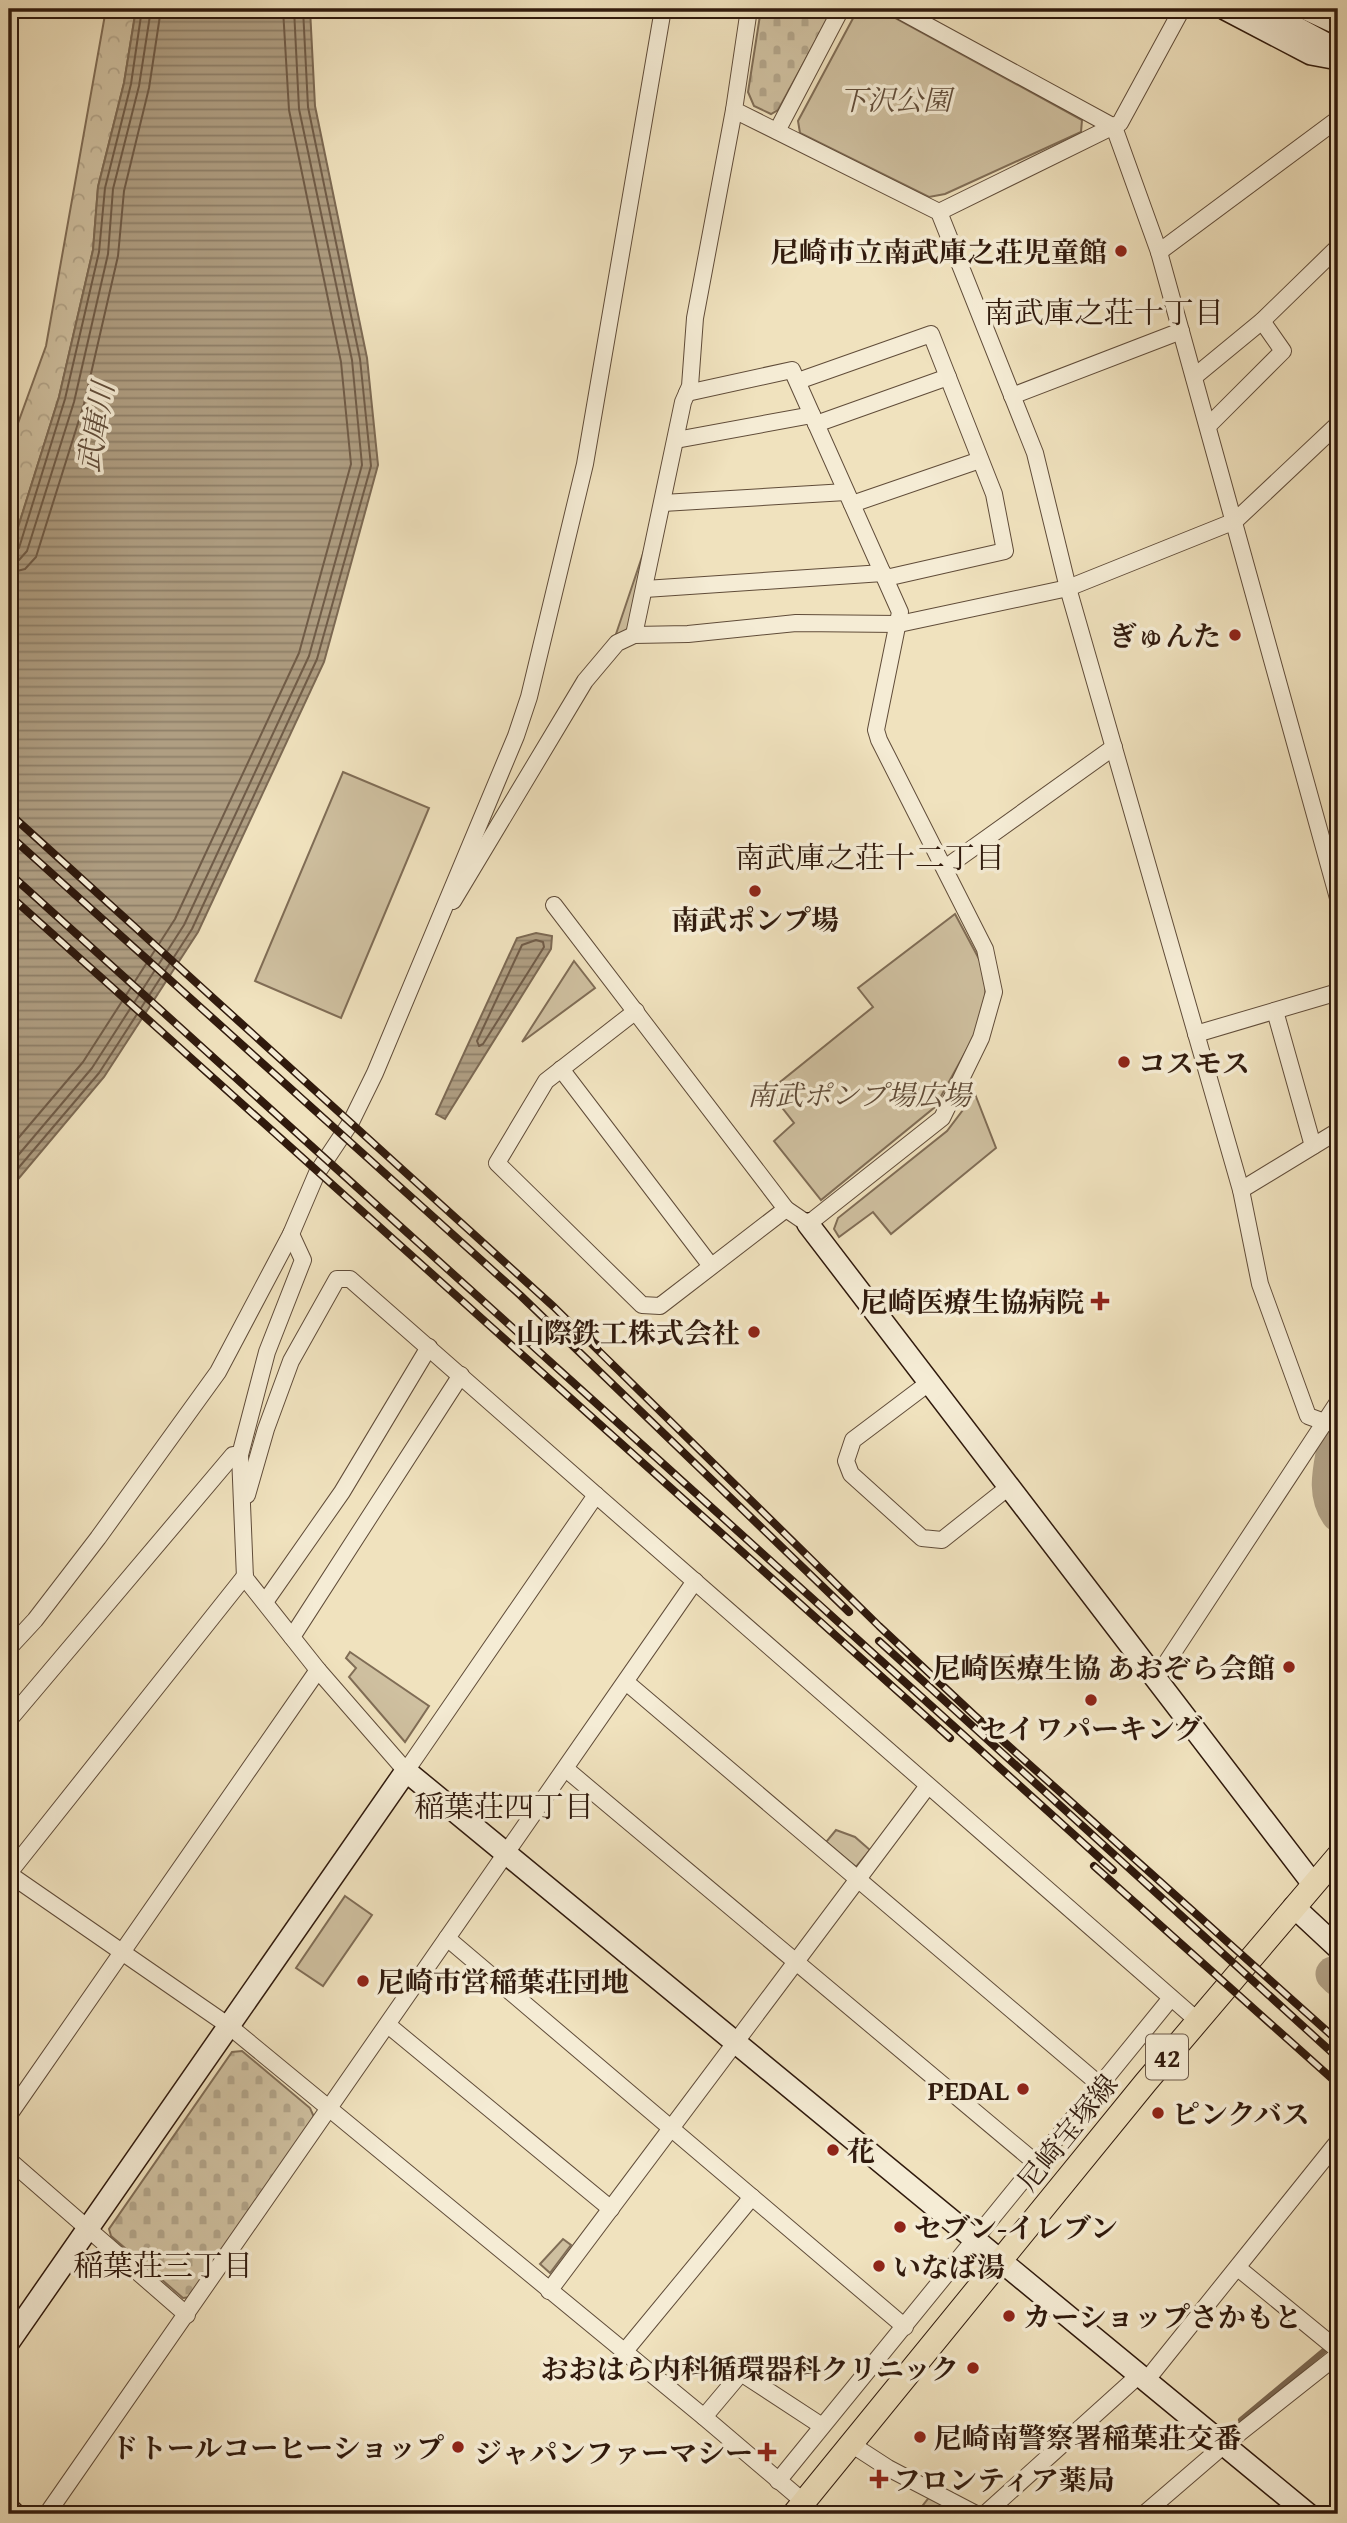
<svg xmlns="http://www.w3.org/2000/svg" width="1347" height="2523" font-family="'Gentium Book Plus','Noto Serif JP',serif">
	<style>
		.forest { fill: url(#forest-crowns); stroke: #806d56; stroke-width: 2 }
		.cemetery { fill: url(#cemetery-stones); stroke: #806d56; stroke-width: 2 }
		.green { fill: #cfc0a0; stroke: #806d56; stroke-width: 2 }
		.water { fill: url(#water-rules); stroke: #7c6953; stroke-width: 2 }
		.lines { fill: none; stroke-linecap: round; stroke-linejoin: round }
		.shore { stroke: #705c48; stroke-width: 2 }
		.stream { stroke: #7c6953; stroke-width: 6 }
		.river { stroke: #af9e82; stroke-width: 35 }
		.street-casing { stroke: #604c39; stroke-width: 18 }
		.secondary-casing { stroke: #301a0d; stroke-width: 24 }
		.primary-casing { stroke: #301a0d; stroke-width: 25 }
		.street { stroke: #f5ecd5; stroke-width: 16 }
		.secondary { stroke: #f5ecd5; stroke-width: 21 }
		.primary { stroke: #f0e2be; stroke-width: 23 }
		.rail-casing { stroke: #301a0d; stroke-width: 8 }
		.rail { stroke: #f5ecd5; stroke-width: 5; stroke-dasharray: 16; stroke-linecap: butt }
		.poi-dot { fill: #8f2418; stroke: #f5ecd5; stroke-width: 2.5 }
		.labels { text-anchor: middle; dominant-baseline: central; stroke-width: 7; stroke-linejoin: round; paint-order: stroke }
		.shield { fill: #f5ecd5; stroke: #6b5949; stroke-width: 2 }
		.shield-label { font-size: 26px; font-weight: bold; fill: #301a0d }
		.park-label { font-size: 28px; font-style: italic; fill: #604c39; stroke: #f5ecd5 }
		.poi-label { font-size: 28px; font-weight: bold; fill: #301a0d; stroke: #f5ecd5; text-anchor: end }
		.street-label { font-size: 28px; fill: #301a0d; stroke: #f5ecd5 }
		.neighbourhood-label { font-size: 30px; fill: #301a0d; stroke: #f5ecd5 }
		.water-label { font-size: 30px; font-style: italic; fill: #634f3c; stroke: #f5ecd5 }
	</style>
	<defs>
		<pattern id="forest-crowns" width="20" height="18" patternUnits="userSpaceOnUse" patternTransform="scale(1.75)"><rect width="20" height="18" fill="#cfc0a0"/><path d="M2 6a3 3 0 1 1 6 0M12 15a3 3 0 1 1 6 0" fill="none" stroke="#b2a489"/></pattern>
		<pattern id="cemetery-stones" width="16" height="16" patternUnits="userSpaceOnUse" patternTransform="scale(1.75)"><rect width="16" height="16" fill="#cfc0a0"/><path d="M2 7V4a2 2 0 0 1 4 0v3zM10 15v-3a2 2 0 0 1 4 0v3z" fill="#b2a489"/></pattern>
		<pattern id="water-rules" width="6" height="5" patternUnits="userSpaceOnUse" patternTransform="scale(1.75)"><rect width="6" height="5" fill="#af9e82"/><path d="M0 2.5h6" fill="none" stroke="#8f8069"/></pattern>
	</defs>
	<rect width="100%" height="100%" fill="#f0e2be"/>
	<filter id="stains"><feTurbulence type="fractalNoise" baseFrequency=".00286" numOctaves="4"/><feColorMatrix values="0 0 0 0 .2 0 0 0 0 .09 0 0 0 0 .02 0 0 0 .5 -.17"/></filter>
	<radialGradient id="worn" r=".72"><stop offset=".6" stop-color="#630" stop-opacity="0"/><stop offset="1" stop-color="#630" stop-opacity=".3"/></radialGradient>
	<polygon class="forest" points="106,9 136,9 124,83 98,187 93,250 59,397 9,556 9,448 46,346"/>
	<g class="cemetery">
		<polygon points="761,9 833,9 778,110 771,114 754,106 748,92"/>
		<polygon points="242,2051 310,2108 314,2117 191,2297 183,2298 111,2236 109,2229 232,2052"/>
	</g>
	<g class="green">
		<polygon points="858,9 879,9 1082,120 1081,132 945,194 929,197 800,133 798,121"/>
		<polygon points="653,524 629,632 615,637"/>
		<polygon points="343,772 429,808 341,1018 255,981"/>
		<polygon points="955,914 986,972 985,1002 976,1033 935,1107 821,1200 774,1141 794,1123 769,1091 873,1007 858,988"/>
		<polygon points="574,961 595,988 522,1042"/>
		<polygon points="975,1094 996,1148 891,1234 873,1212 839,1237 834,1229 838,1218 947,1131"/>
		<polygon points="350,1652 429,1706 405,1742 349,1677 356,1668 346,1658"/>
		<polygon points="836,1830 855,1837 870,1850 856,1867 826,1842"/>
		<polygon points="345,1896 372,1915 323,1986 296,1968"/>
		<polygon points="563,2239 571,2245 550,2273 540,2264"/>
		<polygon points="931,2495 971,2514 916,2514"/>
	</g>
	<g class="water">
		<polygon points="136,9 310,9 315,106 367,358 378,465 324,662 198,932 104,1077 9,1190 9,556 59,397 93,250 98,187 124,83"/>
		<polygon points="536,933 552,936 551,949 445,1119 436,1114 517,938"/>
	</g>
	<g class="lines">
		<g class="shore">
			<polyline points="9,553 19,548 65,399 99,252 105,188 131,84 142,9"/>
			<polyline points="9,562 19,560 27,551 74,402 108,254 113,189 139,86 151,9"/>
			<polyline points="9,573 25,569 36,557 84,404 118,256 124,191 149,88 161,9"/>
			<polygon points="536,940 543,942 544,947 483,1044 479,1046 477,1041 522,945"/>
			<polyline points="9,1149 83,1062 175,919 299,653 351,464 341,362 289,110 283,9"/>
			<polyline points="9,1166 92,1068 184,925 309,656 362,465 352,360 299,109 294,9"/>
			<polyline points="9,1179 99,1073 192,929 317,659 371,466 360,359 308,107 303,9"/>
		</g>
		<polyline class="stream" points="1241,2420 1338,2339"/>
		<g class="river">
			<path d="M 1335,1443 C 1331,1468 1323,1492 1338,1514"/>
			<polyline points="1333,1974 1338,1979"/>
		</g>
		<g class="street-casing">
			<g id="street">
				<polyline points="749,9 734,110 939,212 1035,453 1068,588 1241,1190 1260,1284 1308,1416 1327,1423"/>
				<polyline points="897,9 1114,127 1159,252 1338,898"/>
				<polyline points="777,131 841,9"/>
				<polyline points="939,212 1120,123 1182,9"/>
				<polyline points="1159,252 1338,119"/>
				<polyline points="1194,377 1262,321 1338,247"/>
				<polyline points="798,381 931,334 994,494 1005,551 886,578"/>
				<polyline points="1012,396 1181,331"/>
				<polyline points="816,424 948,377"/>
				<polyline points="1208,426 1283,351 1262,321"/>
				<polyline points="676,440 812,415"/>
				<polyline points="663,503 846,492"/>
				<polyline points="852,504 980,460"/>
				<polyline points="645,589 883,573"/>
				<polyline points="634,635 683,402 690,386 695,318 734,110"/>
				<polyline points="945,868 1114,747"/>
				<polyline points="453,901 585,681 617,643 634,635 688,634 796,623 899,624 1068,588 1235,521 1338,424"/>
				<polyline points="554,905 786,1209 808,1224 942,1118 981,1038 994,992 985,949 879,740 876,730 900,612 792,370 687,393"/>
				<polyline points="636,1011 546,1081 497,1163 642,1305 660,1306 786,1209"/>
				<polyline points="1275,1011 1313,1146"/>
				<polyline points="1196,1034 1338,992"/>
				<polyline points="561,1069 711,1266"/>
				<polyline points="1241,1190 1338,1131"/>
				<polyline points="291,1234 303,1260 267,1352 240,1455 245,1578 318,1670 406,1771 596,1495 1198,2021"/>
				<polyline points="930,1382 853,1440 846,1461 851,1474 922,1538 942,1540 1010,1486"/>
				<polyline points="247,1495 266,1429 291,1361 337,1279 350,1279 596,1495"/>
				<polyline points="265,1602 342,1492 429,1347"/>
				<polyline points="292,1637 461,1375"/>
				<polyline points="9,1648 35,1620 98,1538 218,1372 291,1234 317,1173 351,1122 375,1073 516,736 529,697 585,464 663,9"/>
				<polyline points="1157,1677 1338,1402"/>
				<polyline points="626,1682 1100,2085"/>
				<polyline points="9,1720 233,1455 240,1455"/>
				<polyline points="567,1770 1036,2163"/>
				<polyline points="9,1873 245,1576"/>
				<polyline points="9,1874 229,2026 704,2417 804,2502"/>
				<polyline points="447,1938 905,2327"/>
				<polyline points="388,2025 611,2209"/>
				<polyline points="9,2115 318,1670"/>
				<polyline points="9,2160 187,2315"/>
				<polyline points="1238,2268 1338,2350"/>
				<polyline points="549,2291 927,1787"/>
				<polyline points="625,2351 752,2197"/>
				<polyline points="1145,2382 1336,2144 1338,2146"/>
				<polyline points="704,2417 741,2373 822,2426"/>
				<polyline points="851,2444 888,2468 976,2514"/>
				<polyline points="778,2481 1171,1998"/>
				<polyline points="47,2514 695,1581"/>
				<polyline points="985,2514 1138,2376"/>
				<polyline points="1144,2514 1223,2446 1338,2355"/>
			</g>
		</g>
		<g class="secondary-casing">
			<g id="secondary">
				<polyline points="1225,9 1311,54 1338,59"/>
				<polyline points="1262,9 1338,50"/>
				<polyline points="1306,9 1338,24"/>
				<polyline points="808,1224 1313,1884"/>
				<polyline points="1294,1907 1338,1948"/>
				<polyline points="9,2342 406,1771 1308,2514"/>
				<polyline points="9,2509 14,2514"/>
			</g>
		</g>
		<g class="primary-casing">
			<polyline id="primary" points="794,2514 1146,2082 1338,1856"/>
		</g>
		<use href="#street" class="street"/>
		<use href="#secondary" class="secondary"/>
		<use href="#primary" class="primary"/>
		<g class="rail-casing">
			<g id="rail">
				<polyline points="9,813 554,1307 879,1626 973,1714 1338,2041"/>
				<polyline points="9,835 520,1295 849,1612"/>
				<polyline points="9,873 1113,1870"/>
				<polyline points="9,895 950,1738"/>
				<polyline points="879,1641 1338,2058"/>
				<polyline points="1094,1866 1338,2084"/>
			</g>
		</g>
		<use href="#rail" class="rail"/>
	</g>
	<g class="poi-dot">
		<circle cx="1121" cy="251" r="7"/>
		<circle cx="1235" cy="635" r="7"/>
		<circle cx="755" cy="891" r="7"/>
		<circle cx="1124" cy="1062" r="7"/>
		<path d="M1096.5 1290.5h7v7h7v7h-7v7h-7v-7h-7v-7h7z"/>
		<circle cx="754" cy="1332" r="7"/>
		<circle cx="1289" cy="1667" r="7"/>
		<circle cx="1091" cy="1700" r="7"/>
		<circle cx="363" cy="1981" r="7"/>
		<circle cx="1023" cy="2089" r="7"/>
		<circle cx="1158" cy="2113" r="7"/>
		<circle cx="833" cy="2150" r="7"/>
		<circle cx="900" cy="2227" r="7"/>
		<circle cx="879" cy="2266" r="7"/>
		<circle cx="1009" cy="2316" r="7"/>
		<circle cx="973" cy="2368" r="7"/>
		<circle cx="920" cy="2437" r="7"/>
		<circle cx="458" cy="2447" r="7"/>
		<path d="M763.5 2441.5h7v7h7v7h-7v7h-7v-7h-7v-7h7z"/>
		<path d="M875.5 2468.5h7v7h7v7h-7v7h-7v-7h-7v-7h7z"/>
	</g>
	<g class="labels">
		<rect class="shield" x="1146" y="2034.5" width="42" height="45" rx="5"/>
		<g class="shield-label">
			<text x="1167" y="2057">42</text>
		</g>
		<g class="park-label">
			<text x="895" y="99">下沢公園</text>
			<text x="859" y="1094">南武ポンプ場広場</text>
		</g>
		<g class="poi-label">
			<text x="1107" y="251">尼崎市立南武庫之荘児童館</text>
			<text x="1221" y="635">ぎゅんた</text>
			<text x="755" y="919" text-anchor="middle">南武ポンプ場</text>
			<text x="1138" y="1062" text-anchor="start">コスモス</text>
			<text x="1084" y="1301">尼崎医療生協病院</text>
			<text x="740" y="1332">山際鉄工株式会社</text>
			<text x="1275" y="1667">尼崎医療生協 あおぞら会館</text>
			<text x="1091" y="1728" text-anchor="middle">セイワパーキング</text>
			<text x="377" y="1981" text-anchor="start">尼崎市営稲葉荘団地</text>
			<text x="1009" y="2089">PEDAL</text>
			<text x="1172" y="2113" text-anchor="start">ピンクバス</text>
			<text x="847" y="2150" text-anchor="start">花</text>
			<text x="914" y="2227" text-anchor="start">セブン-イレブン</text>
			<text x="893" y="2266" text-anchor="start">いなば湯</text>
			<text x="1023" y="2316" text-anchor="start">カーショップさかもと</text>
			<text x="959" y="2368">おおはら内科循環器科クリニック</text>
			<text x="934" y="2437" text-anchor="start">尼崎南警察署稲葉荘交番</text>
			<text x="444" y="2447">ドトールコーヒーショップ</text>
			<text x="753" y="2452">ジャパンファーマシー</text>
			<text x="893" y="2479" text-anchor="start">フロンティア薬局</text>
		</g>
		<g class="street-label">
			<text transform="translate(1067 2132) rotate(-51)">尼崎宝塚線</text>
		</g>
		<g class="neighbourhood-label">
			<text x="1104" y="312">南武庫之荘十丁目</text>
			<text x="870" y="857">南武庫之荘十二丁目</text>
			<text x="504" y="1806">稲葉荘四丁目</text>
			<text x="163" y="2265">稲葉荘三丁目</text>
		</g>
		<g class="water-label">
			<text transform="translate(95 427) rotate(-80)">武庫川</text>
		</g>
	</g>
	<rect width="1347" height="2523" fill="none" stroke="#f0e2be" stroke-width="35"/>
	<rect x="10" y="10" width="1326" height="2502" fill="none" stroke="#301a0d" stroke-width="3.5"/>
	<rect x="18" y="18" width="1312" height="2488" fill="none" stroke="#301a0d" stroke-width="2"/>
	<rect width="100%" height="100%" filter="url(#stains)"/>
	<rect width="100%" height="100%" fill="url(#worn)"/>
</svg>
